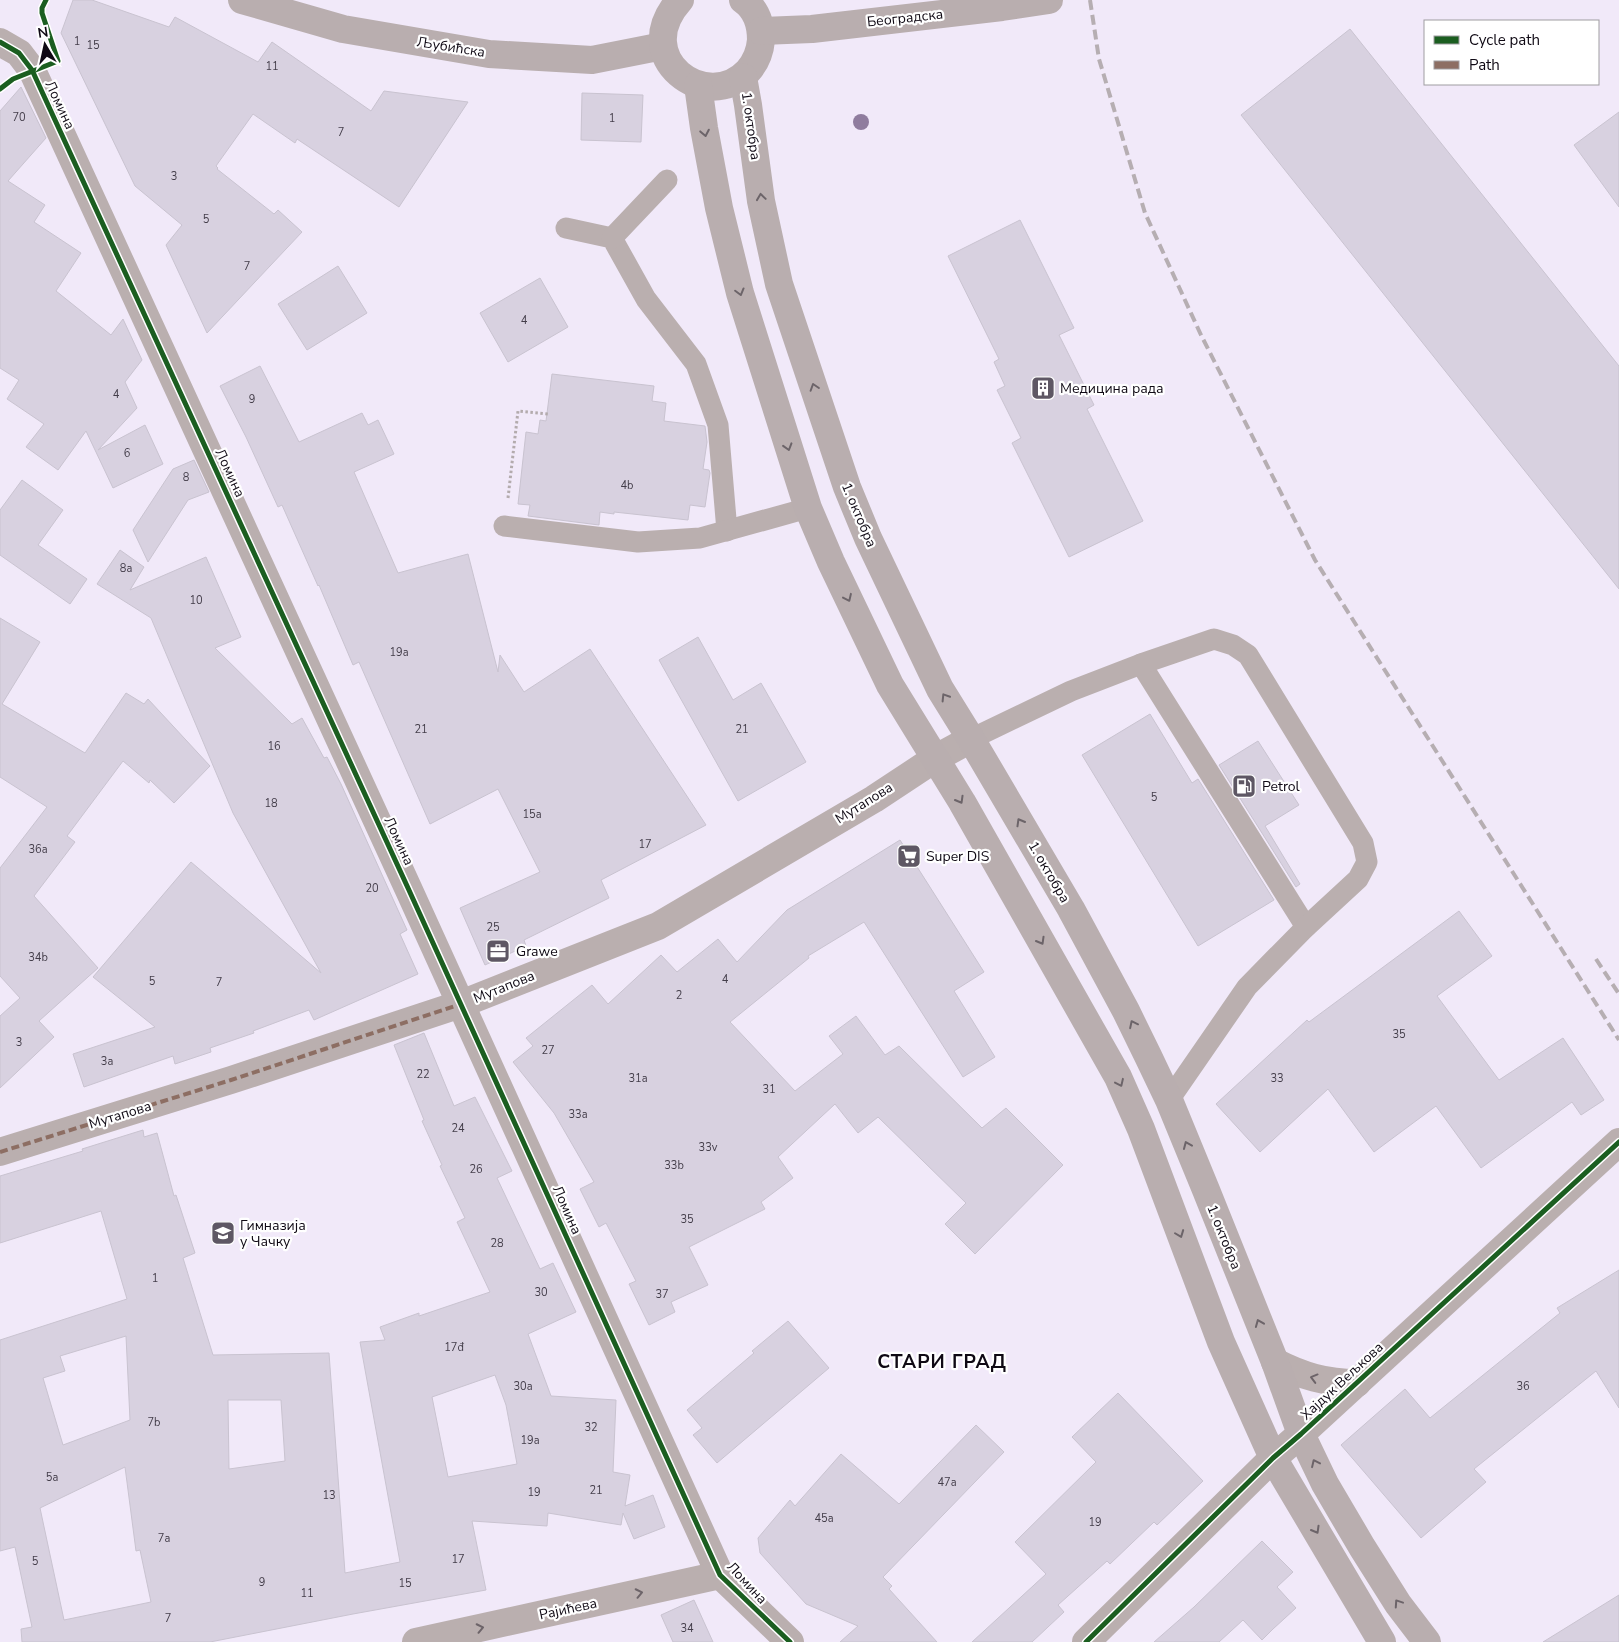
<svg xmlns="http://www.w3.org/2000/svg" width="1619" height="1642" font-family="'Nunito Sans',sans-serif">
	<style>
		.building { fill: #d8d1e0; stroke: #c9c3d0; fill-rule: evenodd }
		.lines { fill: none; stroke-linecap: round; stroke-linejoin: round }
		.path { stroke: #b3abad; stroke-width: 3; stroke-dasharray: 2.5 2.5; stroke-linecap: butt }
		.lane { stroke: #baafaf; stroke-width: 21 }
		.street { stroke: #baafaf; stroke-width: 28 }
		.secondary { stroke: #b9aeaf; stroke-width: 28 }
		.rail { stroke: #b6aeb2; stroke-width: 4; stroke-dasharray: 10 5; stroke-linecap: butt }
		.quiet { stroke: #8d6e63; stroke-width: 4; stroke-dasharray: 8 4; stroke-linecap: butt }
		.cycleway-casing { stroke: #fff; stroke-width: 8 }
		.cycleway { stroke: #1b5e20; stroke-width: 5 }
		.tree { fill: #8f7c9e }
		.oneway { stroke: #6c6469 }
		.oneway2 { stroke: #6d6469 }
		.labels { text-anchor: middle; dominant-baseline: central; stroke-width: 4.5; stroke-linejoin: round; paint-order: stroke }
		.number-label { font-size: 11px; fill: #433d49 }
		.street-label { font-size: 14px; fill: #0f0914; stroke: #fff }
		.poi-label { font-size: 14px; fill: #0f0914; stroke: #fff; text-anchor: start }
		.district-label { font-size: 19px; font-weight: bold; letter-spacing: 1px; fill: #0f0914; stroke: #fff }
	</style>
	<rect width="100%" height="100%" fill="#f1e9f9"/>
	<g class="building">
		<polygon points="73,0 92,0 169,27 175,17 258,62 272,42 371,111 384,91 468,102 399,207 297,139 295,143 253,114 216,166 218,168 217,169 274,214 278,210 302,232 207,333 166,245 182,225 135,186 61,33"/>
		<polygon points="1350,29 1619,366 1619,589 1241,115"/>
		<polygon points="21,87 46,138 8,181 45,205 34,222 81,253 56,291 111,335 123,319 142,360 125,382 137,408 98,450 145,425 163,464 113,488 86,431 58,470 26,447 44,424 7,399 19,380 0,368 0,111"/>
		<polygon points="582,93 643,95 641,142 581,140"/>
		<polygon points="1619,112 1619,207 1574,145"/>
		<polygon points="1020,220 1074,328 1059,335 1094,405 1087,409 1143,521 1069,557 1012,443 1021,438 997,390 1005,386 994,362 999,359 948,256"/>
		<polygon points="338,266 367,313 307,350 278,304"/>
		<polygon points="540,278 568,327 508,362 480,313"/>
		<polygon points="260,366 299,442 362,413 368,425 378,420 394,454 354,472 398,573 468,554 498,672 500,655 524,692 590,649 706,825 601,880 609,898 524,940 526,946 485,965 460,908 540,872 498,789 430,824 359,662 353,665 319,585 318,586 282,505 278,507 246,437 220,386"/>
		<polygon points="552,374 654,386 652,401 666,403 664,421 705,426 707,442 703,469 709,470 710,473 705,507 690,505 688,520 614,512 614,514 600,512 599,525 528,516 530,505 518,504 526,432 538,434 540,420 546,421"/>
		<polygon points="194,460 209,492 188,500 148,562 133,530 173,469"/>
		<polygon points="22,480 63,510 38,545 87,579 70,604 0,555 0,510"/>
		<polygon points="120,550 144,567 130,590 206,557 241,637 215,648 292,724 302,718 324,758 327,757 341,784 407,930 400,934 418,974 314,1020 309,1010 253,1031 254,1033 210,1048 211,1052 175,1064 173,1056 84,1087 73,1054 155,1027 93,977 191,862 321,973 233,813 151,618 97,584"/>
		<polygon points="0,618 40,642 2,704 85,753 126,693 144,704 148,699 210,766 174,803 150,780 149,783 123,761 67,836 75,842 34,896 98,968 39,1021 54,1037 0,1088 0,1016 20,998 0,976 0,868 47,807 0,777"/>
		<polygon points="698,637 733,700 761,683 806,762 738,801 659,660"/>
		<polygon points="1150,714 1192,783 1198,779 1274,900 1198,946 1082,755"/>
		<polygon points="1258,741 1299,805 1265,826 1300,884 1296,887 1219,765"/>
		<polygon points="900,840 984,972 954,991 995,1057 963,1077 864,922 808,956 809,958 730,1022 795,1091 843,1054 829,1036 856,1016 885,1055 899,1046 982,1128 1006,1108 1063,1165 975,1254 945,1224 966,1203 878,1117 858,1133 835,1104 778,1157 793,1178 761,1202 765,1209 689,1247 708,1285 671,1302 675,1312 649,1325 629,1284 636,1281 606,1223 599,1227 580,1189 594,1182 554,1113 513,1062 533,1046 526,1038 592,985 608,1004 661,955 677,972 718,939 737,962 787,910"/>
		<polygon points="1459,911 1492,956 1437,996 1499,1080 1563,1038 1604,1100 1581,1115 1572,1102 1481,1168 1436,1106 1374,1152 1328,1089 1260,1152 1216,1104 1307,1020 1309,1022"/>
		<path d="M 424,1033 L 454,1106 L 475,1097 L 512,1171 L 497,1178 L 540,1269 L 553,1263 L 576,1312 L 528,1334 L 551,1396 L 616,1400 L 613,1472 L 630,1475 L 625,1506 L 653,1495 L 665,1527 L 634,1539 L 623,1513 L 621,1525 L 548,1513 L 547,1526 L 472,1521 L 486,1590 L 353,1614 L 210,1642 L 22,1642 L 21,1629 L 32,1627 L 15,1547 L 0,1551 L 0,1340 L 127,1299 L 101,1211 L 0,1243 L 0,1176 L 83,1151 L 82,1149 L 143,1130 L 144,1137 L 157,1133 L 174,1196 L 176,1195 L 195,1253 L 183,1258 L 213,1355 L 329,1353 L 345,1573 L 400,1562 L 360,1342 L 385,1340 L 380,1327 L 419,1313 L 419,1316 L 490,1292 L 457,1222 L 465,1218 L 440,1166 L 442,1165 L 422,1121 L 424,1120 L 394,1045 ZM 126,1336 L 130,1420 L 63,1445 L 43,1378 L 65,1371 L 60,1356 ZM 495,1375 L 506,1405 L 517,1464 L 448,1477 L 432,1397 ZM 228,1400 L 281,1400 L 285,1461 L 229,1469 ZM 125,1467 L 136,1551 L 140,1550 L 151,1602 L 64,1620 L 40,1508 Z"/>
		<polygon points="1619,1270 1619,1408 1596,1371 1474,1469 1486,1482 1421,1538 1341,1445 1405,1389 1430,1418 1560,1313 1557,1308"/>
		<polygon points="788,1321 829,1368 717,1463 693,1435 702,1428 687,1410 754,1353 752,1351"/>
		<polygon points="1118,1393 1203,1481 1157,1525 1154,1522 1110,1564 1107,1561 1058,1605 1064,1612 1032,1642 972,1642 1046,1574 1015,1542 1096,1462 1072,1437"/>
		<polygon points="976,1425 1004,1452 883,1577 892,1586 889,1589 937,1642 840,1642 858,1626 806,1604 760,1553 758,1538 790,1500 795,1506 841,1454 899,1504"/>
		<polygon points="1262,1541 1293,1572 1277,1587 1296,1608 1273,1629 1262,1640 1243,1620 1219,1642 1154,1642 1194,1607"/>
		<polygon points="1619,1595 1619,1642 1543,1642"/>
		<polygon points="694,1600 713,1642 673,1642 661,1615"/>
	</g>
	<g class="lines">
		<polyline class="path" points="508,498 518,411 549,414"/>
		<g class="lane">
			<polyline points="566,228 612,238 646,299 696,364 718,425 727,531"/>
			<polyline points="612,238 667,180"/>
			<polyline points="504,526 638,542 700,538 808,508"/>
			<polyline points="1141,664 1306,927"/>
			<polyline points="971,739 1071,691 1141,664 1214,639 1233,645 1248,655 1363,843 1367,862 1358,879 1306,927 1247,987 1169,1100"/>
		</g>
		<g class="street">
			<polyline points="0,42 19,53 32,70 408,888 720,1575 790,1642"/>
			<polyline points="0,1152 231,1080 461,1004 658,926 874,799 936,758 971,739"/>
			<path d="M 1275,1362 C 1302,1376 1326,1383 1357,1383"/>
			<polyline points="416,1642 720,1575"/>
			<polyline points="1086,1642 1273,1458 1301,1434 1619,1142"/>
		</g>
		<g class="secondary">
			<polyline points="242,0 343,29 489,54 592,60 663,46"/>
			<path d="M 680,0 C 628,58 707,115 748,71 C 756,62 760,52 761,40 C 761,24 756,9 743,0"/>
			<polyline points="761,31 812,29 1002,7 1049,0"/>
			<polyline points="743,77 748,105 761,201 779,284 847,487 868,538 940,689 971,739 1071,909 1126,1011 1148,1056 1169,1100 1206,1190 1275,1362 1301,1434 1325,1484 1362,1547 1398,1604 1427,1642"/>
			<polyline points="698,85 704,128 719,208 740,293 808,508 831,562 890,685 962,802 1118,1077 1141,1129 1221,1342 1273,1458 1382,1642"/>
		</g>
		<g class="rail">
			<polyline points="1090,0 1099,59 1145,213 1201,335 1315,560 1619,1040"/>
			<polyline points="1596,959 1619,994"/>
		</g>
		<polyline class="quiet" points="0,1152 231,1080 461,1004"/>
		<g class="cycleway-casing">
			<g id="cycleway">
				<polyline points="0,42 19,53 32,70 408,888 720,1575 790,1642"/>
				<polyline points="0,89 13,79 58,61 42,13 42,8 46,0"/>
				<polyline points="1086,1642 1273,1458 1301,1434 1619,1142"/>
			</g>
		</g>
		<use href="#cycleway" class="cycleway"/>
	</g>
	<circle class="tree" cx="861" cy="122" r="8"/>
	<defs><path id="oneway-chevron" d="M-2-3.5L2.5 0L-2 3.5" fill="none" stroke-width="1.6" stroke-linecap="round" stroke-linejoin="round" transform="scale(1.25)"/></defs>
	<g class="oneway">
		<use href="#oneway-chevron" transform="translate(705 133) rotate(79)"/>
		<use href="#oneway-chevron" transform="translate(761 197) rotate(-98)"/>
		<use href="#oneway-chevron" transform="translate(740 292) rotate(75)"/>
		<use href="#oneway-chevron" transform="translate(814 387) rotate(-108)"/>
		<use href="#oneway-chevron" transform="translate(788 447) rotate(73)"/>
		<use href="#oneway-chevron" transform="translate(848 598) rotate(65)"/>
		<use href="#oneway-chevron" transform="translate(945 697) rotate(-122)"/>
		<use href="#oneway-chevron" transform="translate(960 800) rotate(60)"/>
		<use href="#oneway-chevron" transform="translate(1020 822) rotate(-120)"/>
		<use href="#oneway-chevron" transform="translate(1041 941) rotate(60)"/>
		<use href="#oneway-chevron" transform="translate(1133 1024) rotate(-116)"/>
		<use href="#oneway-chevron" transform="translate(1120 1083) rotate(65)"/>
		<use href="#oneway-chevron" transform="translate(1187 1145) rotate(-113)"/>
		<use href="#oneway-chevron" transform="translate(1180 1234) rotate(69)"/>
		<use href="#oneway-chevron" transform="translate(1259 1323) rotate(-112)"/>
		<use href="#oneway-chevron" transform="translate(1315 1463) rotate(-115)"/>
		<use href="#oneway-chevron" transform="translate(1316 1530) rotate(60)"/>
		<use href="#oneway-chevron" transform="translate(1398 1603) rotate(-124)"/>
	</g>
	<g class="oneway2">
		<use href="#oneway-chevron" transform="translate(1314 1378) rotate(-165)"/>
		<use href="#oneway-chevron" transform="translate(639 1593) rotate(-12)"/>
		<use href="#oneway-chevron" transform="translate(480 1628) rotate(-12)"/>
	</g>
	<defs>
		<g id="building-square" transform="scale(1.25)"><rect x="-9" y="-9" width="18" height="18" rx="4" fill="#5e5764" stroke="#fff"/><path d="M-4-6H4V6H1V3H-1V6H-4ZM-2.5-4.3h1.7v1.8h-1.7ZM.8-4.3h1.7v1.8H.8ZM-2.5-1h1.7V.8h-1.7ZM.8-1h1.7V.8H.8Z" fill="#fff"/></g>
		<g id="fuel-square" transform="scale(1.25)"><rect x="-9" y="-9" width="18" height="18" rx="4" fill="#5e5764" stroke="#fff"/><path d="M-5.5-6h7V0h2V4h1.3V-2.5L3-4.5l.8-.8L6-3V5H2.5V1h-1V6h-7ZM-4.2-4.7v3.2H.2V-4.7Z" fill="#fff"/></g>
		<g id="supermarket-square" transform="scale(1.25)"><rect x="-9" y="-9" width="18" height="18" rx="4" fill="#5e5764" stroke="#fff"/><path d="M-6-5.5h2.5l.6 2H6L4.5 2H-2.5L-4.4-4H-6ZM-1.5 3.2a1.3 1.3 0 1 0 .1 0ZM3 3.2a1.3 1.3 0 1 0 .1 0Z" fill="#fff"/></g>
		<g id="office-square" transform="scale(1.25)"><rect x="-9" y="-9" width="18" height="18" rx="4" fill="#5e5764" stroke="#fff"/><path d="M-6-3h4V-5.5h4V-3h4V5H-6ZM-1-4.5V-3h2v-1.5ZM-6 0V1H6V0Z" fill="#fff"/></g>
		<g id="school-square" transform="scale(1.25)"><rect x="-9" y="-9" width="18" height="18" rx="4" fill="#5e5764" stroke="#fff"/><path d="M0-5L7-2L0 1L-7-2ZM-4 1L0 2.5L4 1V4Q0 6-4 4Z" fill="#fff"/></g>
	</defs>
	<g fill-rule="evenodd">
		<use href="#building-square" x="1043" y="388"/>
		<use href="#fuel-square" x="1244" y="786"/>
		<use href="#supermarket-square" x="909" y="856"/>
		<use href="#office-square" x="498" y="951"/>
		<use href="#school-square" x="223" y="1233"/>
	</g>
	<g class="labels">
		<g class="number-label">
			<text x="77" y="41">1</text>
			<text x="93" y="45">15</text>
			<text x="272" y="66">11</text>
			<text x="19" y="117">70</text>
			<text x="612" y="118">1</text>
			<text x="341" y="132">7</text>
			<text x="174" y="176">3</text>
			<text x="206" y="219">5</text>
			<text x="247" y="266">7</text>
			<text x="524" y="320">4</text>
			<text x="116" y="394">4</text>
			<text x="252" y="399">9</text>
			<text x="127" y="453">6</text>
			<text x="186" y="477">8</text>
			<text x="627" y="485">4b</text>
			<text x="126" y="568">8a</text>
			<text x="196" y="600">10</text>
			<text x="399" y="652">19a</text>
			<text x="421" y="729">21</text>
			<text x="742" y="729">21</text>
			<text x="274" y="746">16</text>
			<text x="1154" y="797">5</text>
			<text x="271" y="803">18</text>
			<text x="532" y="814">15a</text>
			<text x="645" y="844">17</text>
			<text x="38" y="849">36a</text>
			<text x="372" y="888">20</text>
			<text x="493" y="927">25</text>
			<text x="38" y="957">34b</text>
			<text x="725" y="979">4</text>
			<text x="152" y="981">5</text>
			<text x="219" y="982">7</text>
			<text x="679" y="995">2</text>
			<text x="1399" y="1034">35</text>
			<text x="19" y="1042">3</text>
			<text x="548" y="1050">27</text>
			<text x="107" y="1061">3a</text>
			<text x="423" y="1074">22</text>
			<text x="638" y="1078">31a</text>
			<text x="1277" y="1078">33</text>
			<text x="769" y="1089">31</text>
			<text x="578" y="1114">33a</text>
			<text x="458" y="1128">24</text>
			<text x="708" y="1147">33v</text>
			<text x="674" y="1165">33b</text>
			<text x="476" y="1169">26</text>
			<text x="687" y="1219">35</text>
			<text x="497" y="1243">28</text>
			<text x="155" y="1278">1</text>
			<text x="541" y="1292">30</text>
			<text x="662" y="1294">37</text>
			<text x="454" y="1347">17đ</text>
			<text x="523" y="1386">30a</text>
			<text x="1523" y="1386">36</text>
			<text x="154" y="1422">7b</text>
			<text x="591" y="1427">32</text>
			<text x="530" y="1440">19a</text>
			<text x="52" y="1477">5a</text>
			<text x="947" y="1482">47a</text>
			<text x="596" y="1490">21</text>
			<text x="534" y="1492">19</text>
			<text x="329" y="1495">13</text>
			<text x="824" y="1518">45a</text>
			<text x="1095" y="1522">19</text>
			<text x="164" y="1538">7a</text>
			<text x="458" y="1559">17</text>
			<text x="35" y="1561">5</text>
			<text x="262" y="1582">9</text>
			<text x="405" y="1583">15</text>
			<text x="307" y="1593">11</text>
			<text x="168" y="1618">7</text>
			<text x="687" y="1628">34</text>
		</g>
		<g class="street-label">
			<text transform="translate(905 18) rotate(-6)">Београдска</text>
			<text transform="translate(451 47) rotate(9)">Љубићска</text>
			<text transform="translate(60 105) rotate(65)">Ломина</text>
			<text transform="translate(751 126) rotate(82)">1. октобра</text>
			<text transform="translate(230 473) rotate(65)">Ломина</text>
			<text transform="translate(859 515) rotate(67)">1. октобра</text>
			<text transform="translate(864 803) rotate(-32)">Мутапова</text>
			<text transform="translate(399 841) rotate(65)">Ломина</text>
			<text transform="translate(1049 872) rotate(60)">1. октобра</text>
			<text transform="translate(504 987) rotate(-22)">Мутапова</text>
			<text transform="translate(120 1115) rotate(-17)">Мутапова</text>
			<text transform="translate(567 1210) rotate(66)">Ломина</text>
			<text transform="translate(1224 1237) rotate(68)">1. октобра</text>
			<text transform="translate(1342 1381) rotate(-43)">Хајдук Вељкова</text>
			<text transform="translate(747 1583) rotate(47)">Ломина</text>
			<text transform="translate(568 1609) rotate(-12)">Рајићева</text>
		</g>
		<g class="poi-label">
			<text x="1060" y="388">Медицина рада</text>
			<text x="1262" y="786">Petrol</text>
			<text x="926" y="856">Super DIS</text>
			<text x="516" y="951">Grawe</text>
			<text x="240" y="1225">Гимназија<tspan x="240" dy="16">у Чачку</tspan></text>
		</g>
		<g class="district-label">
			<text x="942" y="1362">СТАРИ ГРАД</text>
		</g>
	</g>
	<rect x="1424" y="20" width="175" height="65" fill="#ffffff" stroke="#9f9da1"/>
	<rect x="1434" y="36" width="25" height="8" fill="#1b5e20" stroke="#9f9da1"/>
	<text x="1469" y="45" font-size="15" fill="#0f0914">Cycle path</text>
	<rect x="1434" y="61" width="25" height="8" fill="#8d6e63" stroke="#9f9da1"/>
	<text x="1469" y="70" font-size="15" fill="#0f0914">Path</text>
	<g transform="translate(45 45) rotate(351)" stroke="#ffffff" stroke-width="4" paint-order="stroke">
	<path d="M0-4L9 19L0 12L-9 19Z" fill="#0f0914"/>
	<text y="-8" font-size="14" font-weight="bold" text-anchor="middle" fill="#0f0914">N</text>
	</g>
</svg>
